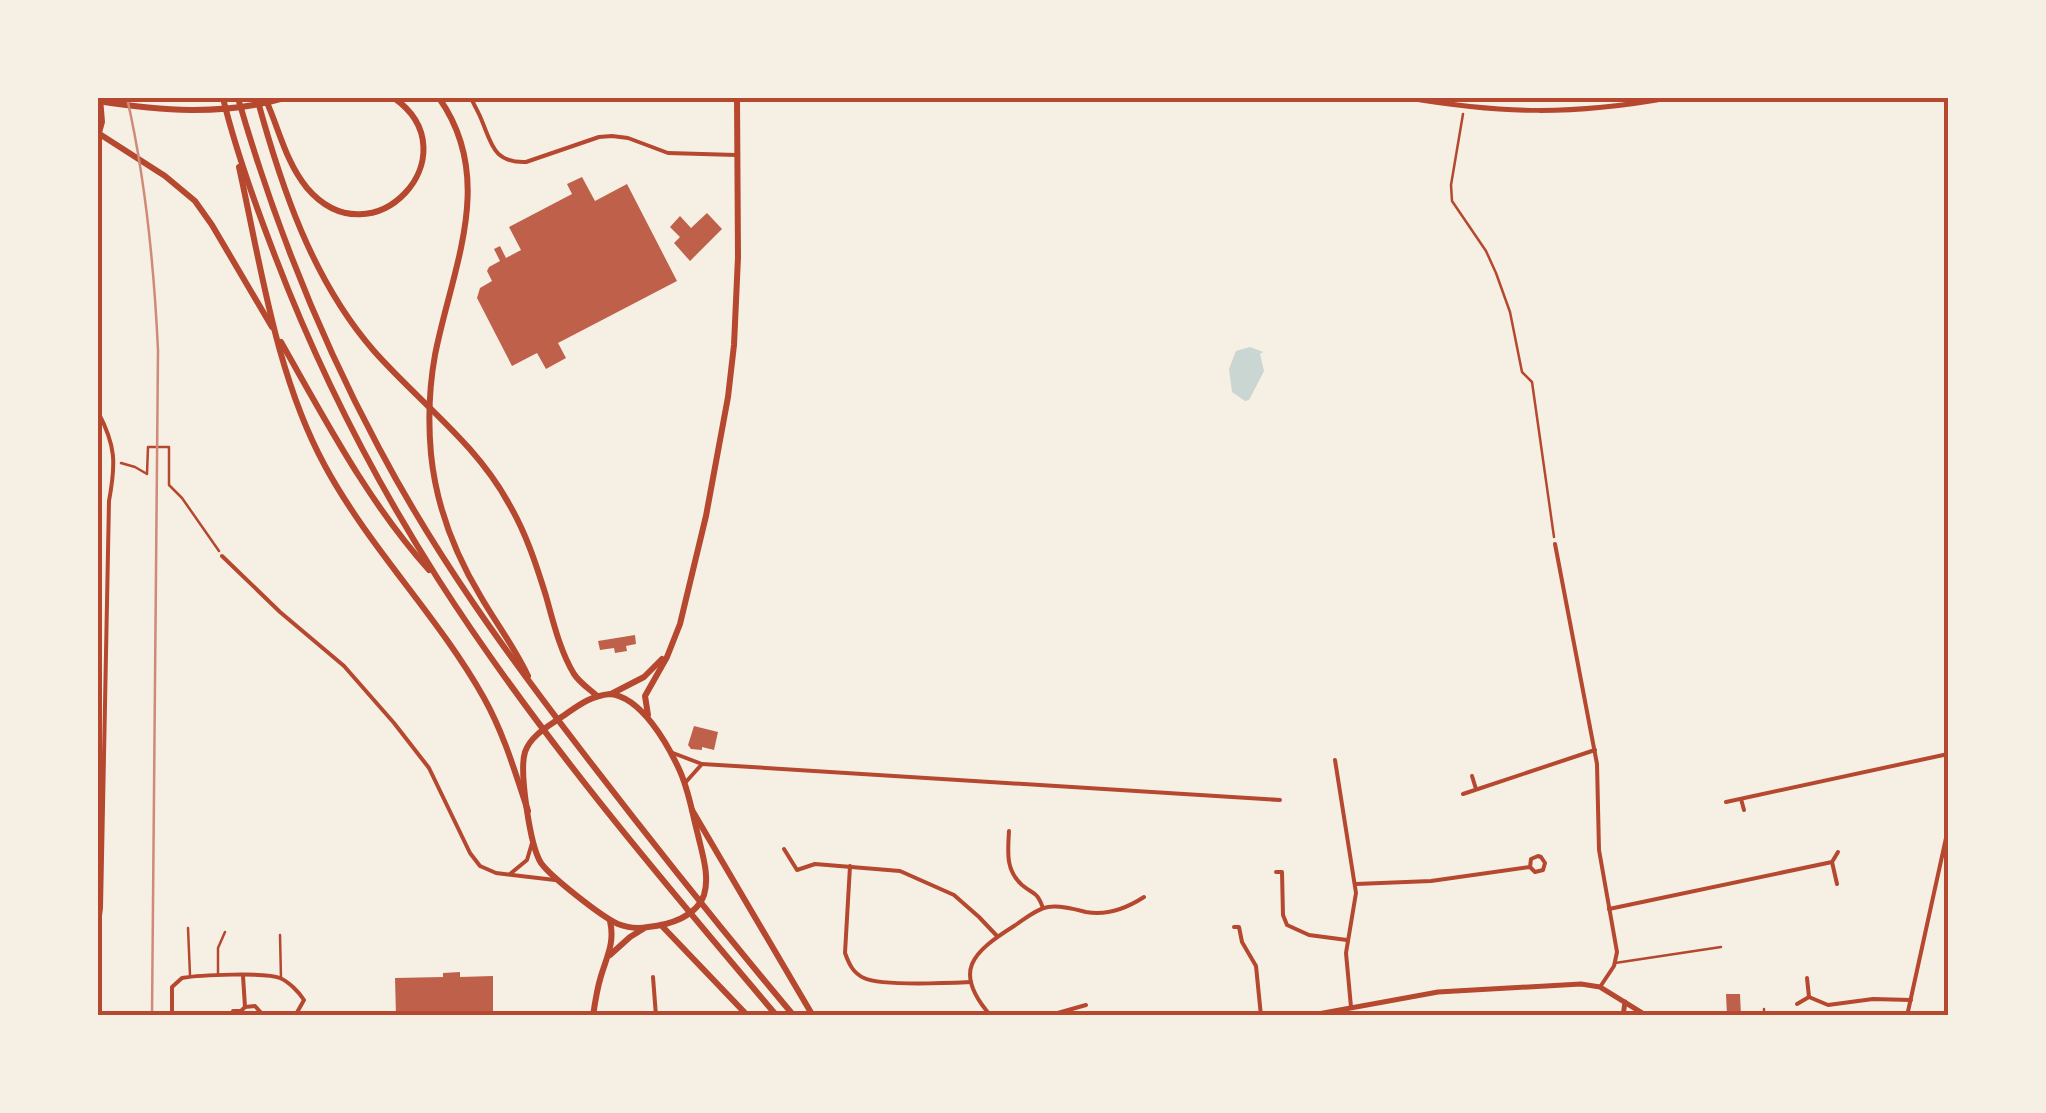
<svg xmlns="http://www.w3.org/2000/svg" width="2046" height="1113" font-family="Rubik,sans-serif">
	<style>
		.water { fill: #c9d6d2 }
		.building { fill: #bf614a }
		.lines { fill: none; stroke-linecap: round; stroke-linejoin: round }
		.path { stroke: #b5482f; stroke-width: 2.5 }
		.service { stroke: #b5482f; stroke-width: 2.5 }
		.minor { stroke: #b5482f; stroke-width: 4 }
		.tertiary { stroke: #b5482f; stroke-width: 5 }
		.primary { stroke: #b5482f; stroke-width: 6 }
		.trunk { stroke: #b5482f; stroke-width: 6 }
		.rail { stroke: #cf8b77; stroke-width: 2.5 }
		.neatline { fill: none; stroke: #b5482f; stroke-width: 4 }
	</style>
	<rect width="100%" height="100%" fill="#f6efe4"/>
	<polygon class="water" points="1250,347 1263,352 1260,354 1264,371 1249,400 1245,401 1232,392 1229,369 1236,351"/>
	<g class="building">
		<polygon points="582,177 595,201 627,184 677,281 558,343 566,358 546,369 537,353 512,366 477,298 480,288 492,281 487,271 489,267 500,261 494,249 500,246 506,258 521,250 509,227 572,194 567,184"/>
		<polygon points="707,213 722,229 690,261 674,243 680,237 670,227 680,216 691,228"/>
		<polygon points="635,635 636,644 626,646 627,651 615,653 614,648 600,650 598,641"/>
		<polygon points="694,726 718,732 714,750 702,747 702,750 691,749 688,745"/>
		<polygon points="460,972 460,977 493,976 493,1016 396,1016 395,978 443,977 443,973"/>
		<polygon points="1726,994 1740,994 1741,1016 1727,1016"/>
	</g>
	<g class="lines">
		<g class="path">
			<polyline points="1463,114 1451,185 1452,201 1486,251 1496,273 1510,312 1522,372 1532,382 1554,537"/>
			<polyline points="121,463 135,467 147,474 148,447 169,447 169,485 182,498 219,551"/>
			<polyline points="1764,1009 1764,1016"/>
		</g>
		<g class="service">
			<polyline points="188,928 190,975"/>
			<polyline points="280,935 281,979"/>
			<polyline points="1615,963 1721,947"/>
			<polyline points="218,975 218,948 225,932"/>
		</g>
		<g class="minor">
			<path d="M 471,98 C 474,105 479,113 482,121 C 492,145 494,163 526,162 L 599,137 L 612,136 L 628,138 L 668,153 L 736,155"/>
			<polyline points="98,140 103,122 101,98"/>
			<path d="M 98,412 C 116,446 116,463 109,501 L 101,908 L 98,931"/>
			<polyline points="1555,544 1597,764 1599,850 1617,952 1614,966 1600,987"/>
			<polyline points="222,556 280,612 344,666 394,723 429,768 470,853 480,866 496,873 555,880"/>
			<polyline points="673,753 702,764 1280,800"/>
			<polyline points="1335,760 1356,893 1346,953 1351,1007"/>
			<polyline points="1472,776 1476,789"/>
			<polyline points="685,783 702,764"/>
			<polyline points="1463,794 1595,750"/>
			<polyline points="1741,799 1744,810"/>
			<polyline points="1726,802 1948,754"/>
			<path d="M 1009,831 C 1008,851 1005,870 1022,885 C 1034,895 1037,891 1043,908"/>
			<polyline points="784,849 797,870 815,864 900,871 954,895 979,917 997,936"/>
			<polyline points="1832,862 1838,852"/>
			<path d="M 850,866 L 845,953 C 849,964 853,973 864,978 C 880,986 950,983 971,982"/>
			<polyline points="1276,872 1282,872 1283,915 1287,925 1309,935 1347,940"/>
			<polyline points="510,874 527,860 532,843"/>
			<polyline points="1356,884 1431,881 1530,867 1535,872 1543,870 1545,863 1541,857 1538,856 1531,859 1530,867"/>
			<polyline points="1609,909 1832,862 1837,884"/>
			<polyline points="1234,927 1239,927 1242,942 1256,966 1261,1016"/>
			<polyline points="653,977 656,1016"/>
			<polyline points="1807,978 1809,997 1828,1005 1873,999 1911,1000"/>
			<polyline points="1797,1004 1809,997"/>
			<polyline points="245,1007 255,1006 264,1016"/>
			<polyline points="233,1011 241,1011 245,1007 243,976"/>
			<path d="M 172,1016 L 172,987 L 182,978 C 199,975 266,972 280,978 C 289,982 299,992 304,1000 L 295,1016"/>
			<path d="M 991,1016 C 951,971 973,952 1014,926 C 1025,919 1036,909 1048,907 C 1060,905 1074,909 1086,912 C 1107,916 1127,908 1144,897"/>
			<polyline points="1047,1016 1086,1005"/>
			<polyline points="1907,1016 1948,829"/>
		</g>
		<g class="tertiary">
			<path d="M 1409,98 C 1503,114 1574,115 1668,98"/>
			<polyline points="1307,1016 1438,992 1581,984 1600,987 1647,1016"/>
			<polyline points="1623,1016 1625,1002"/>
		</g>
		<g class="primary">
			<polyline points="146,98 174,98"/>
			<path d="M 610,694 C 641,697 667,743 679,769 C 689,790 692,813 698,835 C 702,853 710,876 704,895 C 696,917 669,925 648,927 C 637,929 628,928 618,924 C 602,917 551,877 541,863 C 530,846 519,771 525,752 C 531,735 549,726 563,716 C 579,705 590,696 610,694 Z"/>
			<polyline points="611,694 644,677 662,659"/>
			<polyline points="648,715 645,696 667,657 680,624 706,516 728,397 734,345 738,257 737,98"/>
			<polyline points="610,955 630,937 643,929"/>
			<path d="M 593,1016 C 595,1002 597,989 601,976 C 607,956 615,942 610,921"/>
		</g>
		<g class="trunk">
			<path d="M 223,98 C 236,152 255,204 275,256 C 318,369 373,477 438,579 C 536,732 660,878 777,1016"/>
			<path d="M 238,98 C 273,219 319,336 379,448 C 436,556 507,654 581,750 C 650,840 721,929 794,1016"/>
			<path d="M 257,98 C 281,186 312,280 374,351 C 419,402 476,443 509,504 C 526,533 536,564 546,596 C 553,621 560,651 574,674 C 580,683 588,688 596,695"/>
			<path d="M 265,98 C 279,128 285,161 307,188 C 373,265 474,154 394,98"/>
			<path d="M 439,98 C 497,180 452,268 435,355 C 429,388 428,421 431,454 C 436,505 455,554 481,597 C 496,623 515,648 528,676"/>
			<path d="M 98,101 C 160,111 222,116 284,98"/>
			<polyline points="98,133 165,176 195,201 212,225 272,327"/>
			<path d="M 239,167 C 261,266 276,376 325,466 C 370,549 438,616 484,698 C 504,734 515,772 528,811"/>
			<path d="M 281,342 C 326,421 368,502 429,570"/>
			<polyline points="692,810 813,1016"/>
			<polyline points="661,925 748,1016"/>
		</g>
		<path class="rail" d="M 127,98 C 146,181 154,265 158,350 L 152,1016"/>
	</g>
	<rect width="2046" height="1113" fill="none" stroke="#f6efe4" stroke-width="200"/>
	<rect x="100" y="100" width="1846" height="913" class="neatline"/>
</svg>
